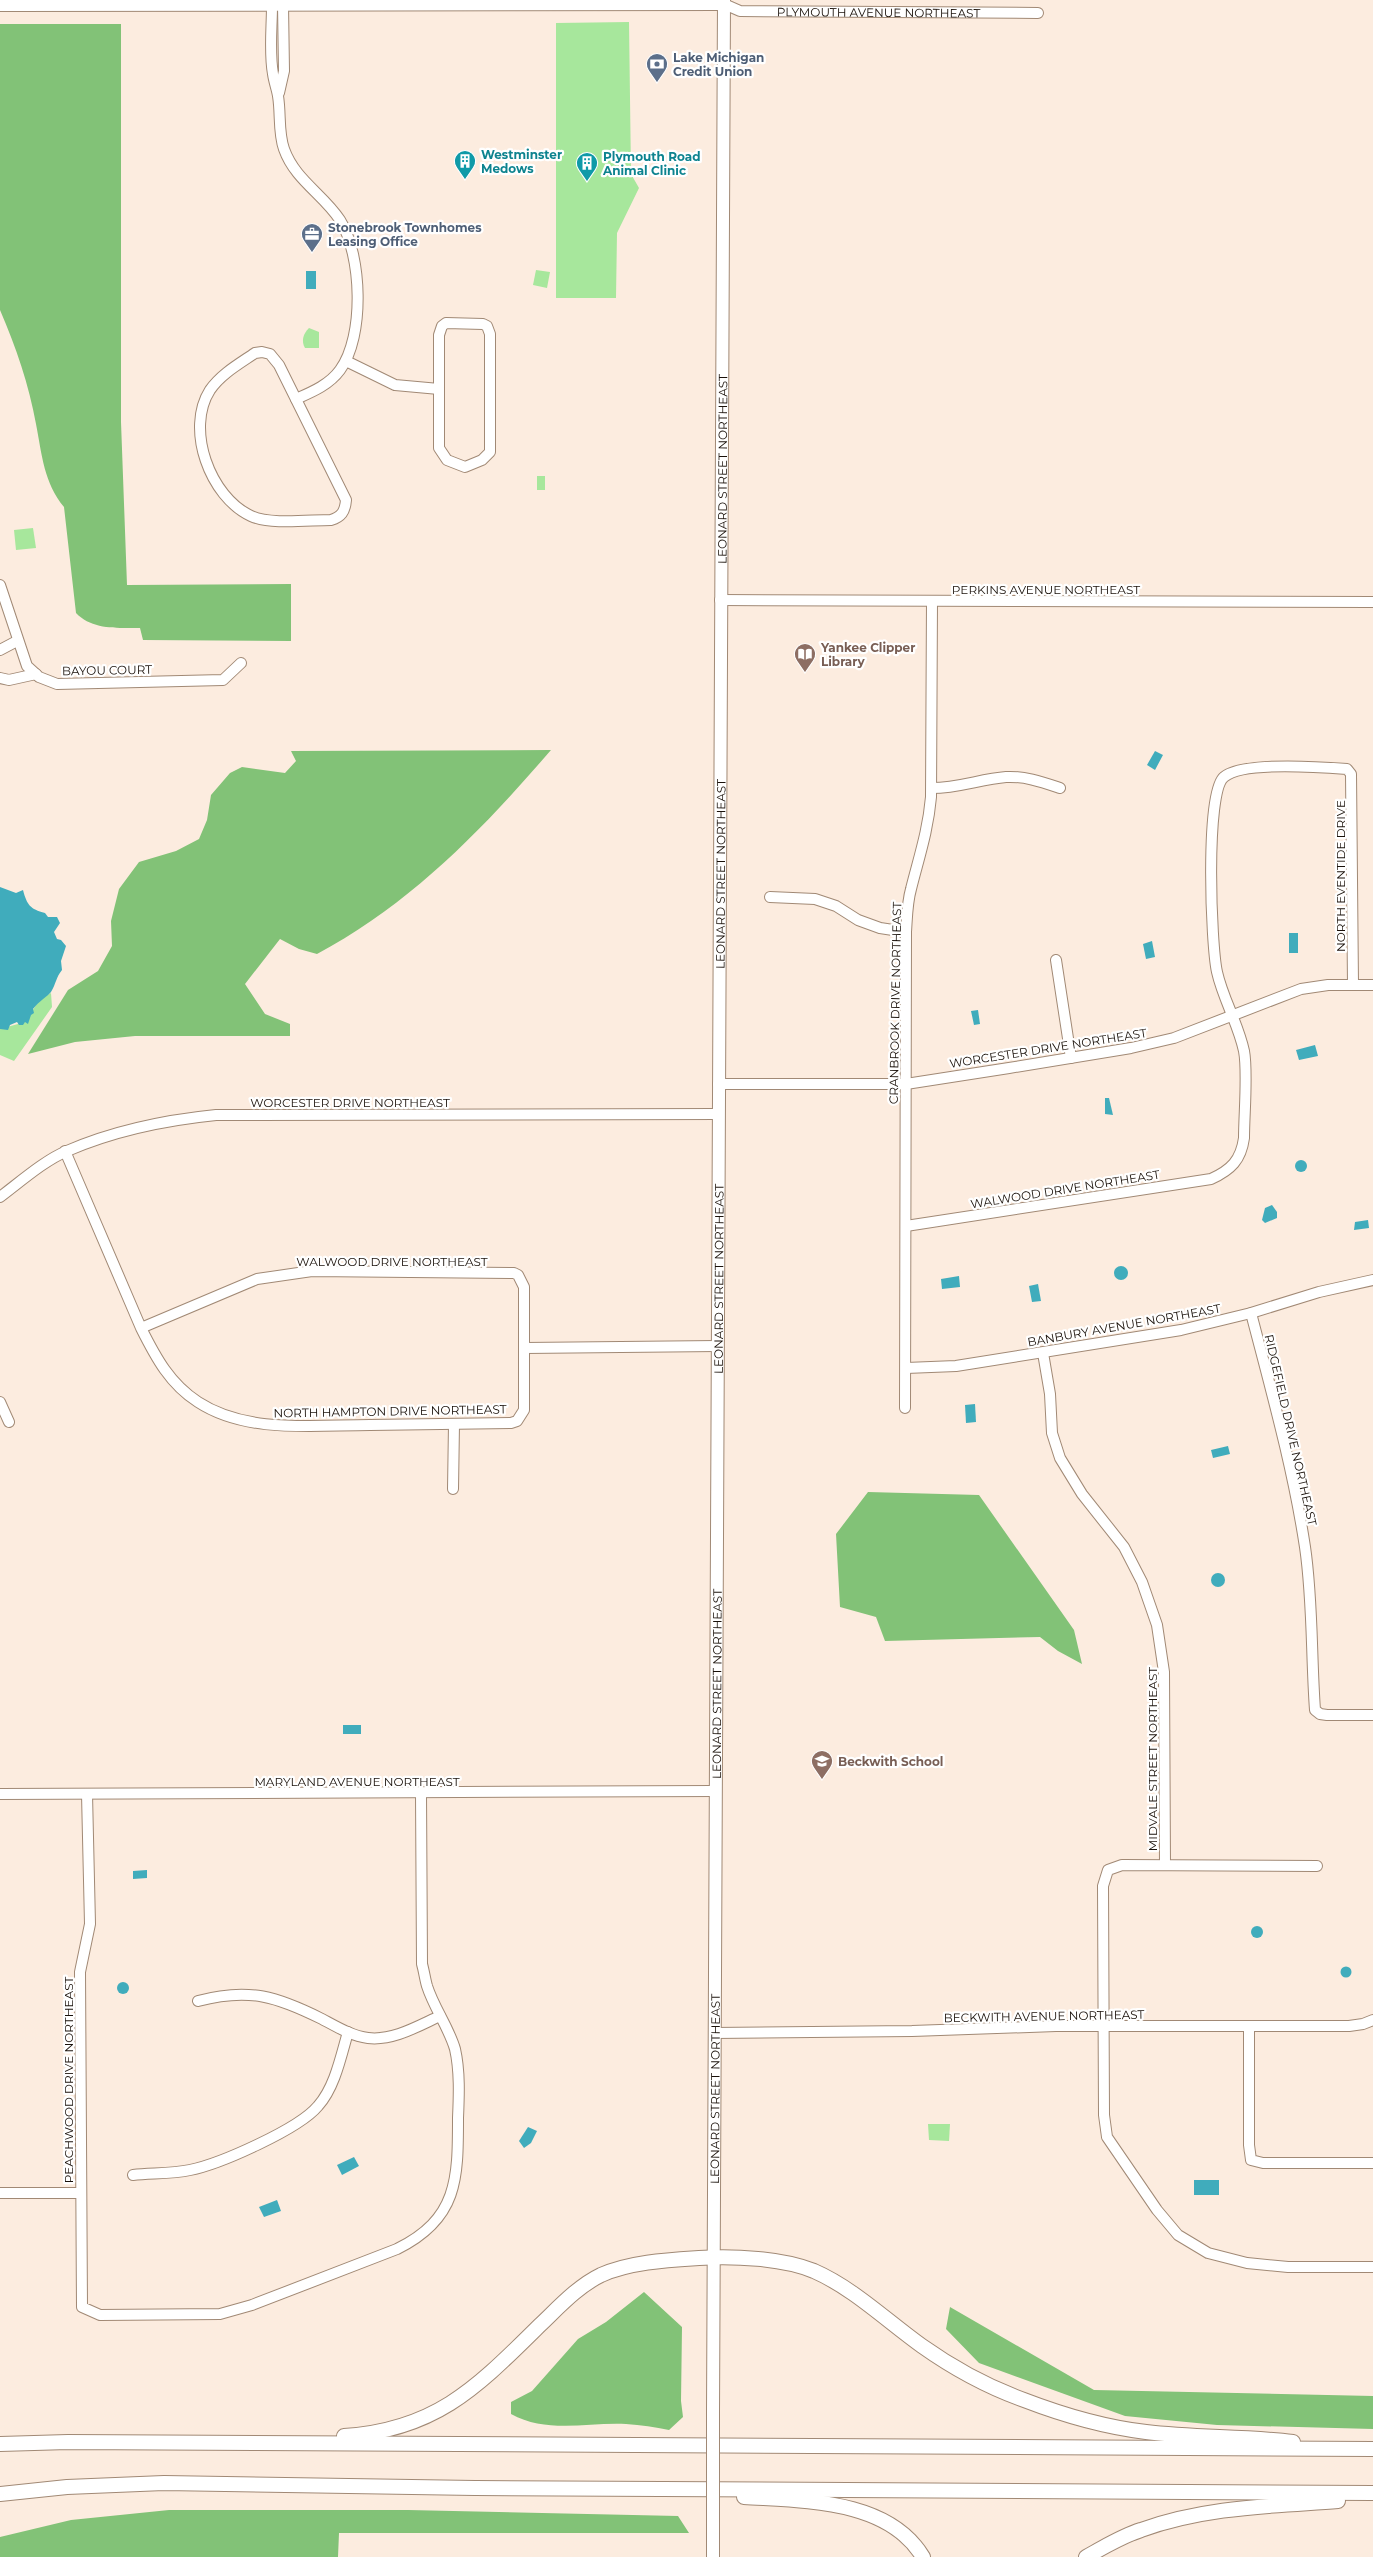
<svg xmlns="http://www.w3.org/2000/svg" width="1373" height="2557" font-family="Montserrat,sans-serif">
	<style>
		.green { fill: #a7e79c }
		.forest { fill: #82c277 }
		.water { fill: #40acbc }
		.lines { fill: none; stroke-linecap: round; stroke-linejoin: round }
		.minor-casing { stroke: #a18975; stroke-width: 12 }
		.major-casing { stroke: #a18975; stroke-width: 14 }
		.highway-casing { stroke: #a18975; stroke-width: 16 }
		.minor { stroke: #fff; stroke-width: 10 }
		.major { stroke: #fff; stroke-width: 12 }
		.highway { stroke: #fff; stroke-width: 14 }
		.major-bridge-casing { stroke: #a18975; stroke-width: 14; stroke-linecap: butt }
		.major-bridge { stroke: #fff; stroke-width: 12 }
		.labels { text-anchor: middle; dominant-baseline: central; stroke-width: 4.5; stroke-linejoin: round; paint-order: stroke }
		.street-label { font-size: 12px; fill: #191009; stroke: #fff }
		.service-label { font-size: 12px; font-weight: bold; fill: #4e5e75; stroke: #fff; text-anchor: start }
		.culture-label { font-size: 12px; font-weight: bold; fill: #0d838f; stroke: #fff; text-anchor: start }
		.education-label { font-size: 12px; font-weight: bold; fill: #785e54; stroke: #fff; text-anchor: start }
	</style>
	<rect width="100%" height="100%" fill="#fcecdf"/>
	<g class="green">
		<polygon points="629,22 631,174 639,188 617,233 616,298 556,298 556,23"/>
		<polygon points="536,270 550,272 547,288 533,285"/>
		<path d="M 309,328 L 319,332 L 319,348 L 305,348 C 301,341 303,334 309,328 Z"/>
		<rect x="537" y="476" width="8" height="14"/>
		<polygon points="33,528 36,548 16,550 14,530"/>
		<polygon points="51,993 52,1007 14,1061 0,1055 0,1029 25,1022 40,999"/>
		<polygon points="928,2124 950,2124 949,2141 929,2140"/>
	</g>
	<g class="forest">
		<path d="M 0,24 L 121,24 L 121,422 L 127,585 L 291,584 L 291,641 L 143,640 L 140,628 C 118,628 92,630 76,613 L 64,507 C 44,483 42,455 36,424 C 29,385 16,347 0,310 Z"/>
		<path d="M 551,750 C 482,830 411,904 317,954 L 299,949 L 280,939 L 245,984 L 265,1014 L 290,1024 L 290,1036 L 135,1036 L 75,1042 L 28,1054 L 68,990 L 98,971 L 112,946 L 111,921 L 119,889 L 139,862 L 176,851 L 199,839 L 207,820 L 211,795 L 230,773 L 242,767 L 285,773 L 296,761 L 291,751 Z"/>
		<polygon points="868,1492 979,1495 1074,1630 1082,1664 1058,1651 1040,1637 885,1641 876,1617 840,1607 836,1534"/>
		<path d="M 644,2292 L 682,2327 L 681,2401 L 683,2417 L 669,2430 C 655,2427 641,2425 626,2424 C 588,2422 547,2434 511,2414 L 511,2402 L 532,2391 L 578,2339 L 606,2322 Z"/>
		<polygon points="950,2307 1094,2390 1373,2396 1373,2429 1217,2425 1125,2416 979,2363 946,2329"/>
		<polygon points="169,2510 408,2510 678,2516 689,2533 339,2533 338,2557 0,2557 0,2537 71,2520"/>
	</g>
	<g class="water">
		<rect x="306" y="271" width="10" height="18"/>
		<polygon points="1155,751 1163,755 1155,770 1147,765"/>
		<path d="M 0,887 L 16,893 L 23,890 C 27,905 30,909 45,913 L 48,917 L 57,917 L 60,923 L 54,932 L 57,939 L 61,940 L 66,946 L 61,961 L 62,970 C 56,977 56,984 51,992 C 48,996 39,1001 33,1009 L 34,1013 L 31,1015 L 28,1024 L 25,1022 L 23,1025 L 19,1025 L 17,1022 L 10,1025 L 8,1030 L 0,1029 Z"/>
		<rect x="1289" y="933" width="9" height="20"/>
		<polygon points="1152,941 1155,957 1146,959 1143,944"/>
		<polygon points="978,1010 980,1024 974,1025 971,1011"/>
		<polygon points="1315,1045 1318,1056 1299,1060 1296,1050"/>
		<polygon points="1105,1098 1109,1098 1113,1115 1105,1114"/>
		<circle cx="1301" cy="1166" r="6"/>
		<polygon points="1272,1205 1277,1212 1277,1218 1265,1223 1262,1220 1265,1208"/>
		<polygon points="1368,1220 1369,1228 1354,1230 1355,1222"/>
		<circle cx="1121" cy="1273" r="7"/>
		<polygon points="959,1276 960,1287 942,1289 941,1279"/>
		<polygon points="1038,1284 1041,1301 1032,1302 1029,1286"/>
		<polygon points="975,1404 976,1422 966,1423 965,1405"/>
		<polygon points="1228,1446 1230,1454 1213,1458 1211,1450"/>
		<circle cx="1218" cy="1580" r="7"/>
		<rect x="343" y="1725" width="18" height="9"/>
		<polygon points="147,1870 147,1878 133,1879 133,1871"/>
		<circle cx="1257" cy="1932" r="6"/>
		<circle cx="1346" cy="1972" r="5.5"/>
		<circle cx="123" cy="1988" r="6"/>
		<polygon points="528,2127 537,2131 531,2143 524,2148 519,2141"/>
		<polygon points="354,2157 359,2166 342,2175 337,2165"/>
		<polygon points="1219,2180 1219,2195 1194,2195 1194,2180"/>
		<polygon points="277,2200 281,2211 264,2217 259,2207"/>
	</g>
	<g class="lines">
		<g class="minor-casing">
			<g id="minor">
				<path id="s1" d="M 724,4 L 740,11 L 1038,13"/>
				<path d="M 272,5 C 272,28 269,52 273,74 C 274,82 277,89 278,96 C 281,114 278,132 284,149 C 295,180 323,194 340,220 C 362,255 365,336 340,370 C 329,385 312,392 296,399"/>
				<polyline points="279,93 284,71 283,5"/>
				<polygon points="446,323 483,324 487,326 490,334 490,452 482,460 465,467 447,460 439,448 439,335 442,326"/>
				<path d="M 262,352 L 270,354 L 279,365 L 346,500 C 345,512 341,517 331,520 C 309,520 270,525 251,516 C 210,497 185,429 210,390 C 221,374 239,364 255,353 Z"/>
				<polyline points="346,361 395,385 439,389"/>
				<polyline points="0,585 27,666 39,677 57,684 223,680 241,663"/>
				<polyline points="720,600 1373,602"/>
				<polyline points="0,650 17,641"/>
				<polyline points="0,678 9,680 36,674"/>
				<path d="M 932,788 C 958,788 981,779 1006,777 C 1025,776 1042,782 1060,788"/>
				<polyline points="770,897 815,899 836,906 858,920 880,928 906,932"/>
				<polyline points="1056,960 1071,1058"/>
				<polyline points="718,1084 906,1084 1009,1068 1131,1048 1174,1038 1301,989 1328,985 1373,985"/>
				<path d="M 65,1151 L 141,1328 C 156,1358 170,1384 198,1402 C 247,1434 314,1425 370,1425 C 417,1424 464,1424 511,1423 L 517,1421 L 524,1410 L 524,1287 L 518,1275 L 514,1273 L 312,1271 L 257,1279 L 141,1328"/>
				<path d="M 0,1197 C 20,1182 45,1160 67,1151 C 113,1131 166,1120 216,1115 L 718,1114"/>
				<path d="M 906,1226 L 1211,1179 C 1231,1170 1241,1160 1244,1138 C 1244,1114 1248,1072 1244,1051 C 1238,1023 1223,999 1217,972 C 1211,945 1205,792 1224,777 C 1242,761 1321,767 1347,769 L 1351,774 L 1353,985"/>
				<path d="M 1251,1313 C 1271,1390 1293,1468 1305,1547 C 1313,1601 1311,1655 1315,1710 L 1320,1714 L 1327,1715 L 1373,1715"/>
				<polyline points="525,1348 717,1346"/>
				<polyline points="1043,1353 1050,1394 1052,1433 1060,1458 1082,1494 1124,1547 1142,1582 1157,1625 1164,1672 1165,1865"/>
				<polyline points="906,1368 956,1366 1181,1330 1251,1313 1319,1292 1373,1280"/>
				<polyline points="0,1402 9,1422"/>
				<path d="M 905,1408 L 906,932 C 907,918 907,903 911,889 C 919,857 928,831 931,797 L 932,601"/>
				<polyline points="453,1489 454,1424"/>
				<polyline points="0,1794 715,1791"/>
				<path d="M 87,1794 L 90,1924 L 80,1972 L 82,2307 L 100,2315 L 220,2314 L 252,2305 L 397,2249 C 458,2219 458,2179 458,2118 C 459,2096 460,2071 455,2049 C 449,2028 434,2008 427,1986 C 425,1979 424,1971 422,1964 L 421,1794"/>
				<polyline points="1317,1866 1122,1865 1108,1870 1103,1886 1104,2115 1107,2137 1157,2210 1178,2235 1208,2253 1247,2263 1288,2267 1373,2267"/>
				<path d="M 198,2001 C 249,1987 278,1997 322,2019 C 337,2027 352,2036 368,2038 C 393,2041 418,2026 440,2016"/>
				<polyline points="1249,2027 1249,2145 1251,2160 1263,2163 1373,2163"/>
				<polyline points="714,2033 912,2031 1056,2026 1349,2026 1363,2024 1373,2020"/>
				<path d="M 133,2175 C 152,2173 172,2174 190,2170 C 220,2164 299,2129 318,2106 C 335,2087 341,2056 348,2032"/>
				<polyline points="0,2193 81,2193"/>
			</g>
		</g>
		<g class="major-casing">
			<g id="major">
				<polyline points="0,5 724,4"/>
				<path id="s2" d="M 713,2414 L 724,0"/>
				<polyline points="713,2557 713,2526"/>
			</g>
		</g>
		<g class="highway-casing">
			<g id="highway">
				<path d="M 344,2436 C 437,2430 478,2386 540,2325 C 558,2308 578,2286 601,2275 C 630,2262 668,2260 699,2258 C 734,2256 782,2258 814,2271 C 853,2288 887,2321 922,2346 C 953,2368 988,2387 1024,2400 C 1063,2415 1104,2427 1146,2432 C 1195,2438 1244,2436 1293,2442"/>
				<polyline points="0,2444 68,2442 1373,2449"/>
				<polyline points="0,2494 67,2487 164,2483 475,2488 1373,2493"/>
				<path d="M 744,2497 C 804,2501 888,2499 923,2557"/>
				<path d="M 1086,2557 C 1104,2547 1122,2536 1141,2530 C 1204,2507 1272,2506 1338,2501"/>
			</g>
		</g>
		<use href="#minor" class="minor"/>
		<use href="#major" class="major"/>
		<use href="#highway" class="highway"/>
		<g class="major-bridge-casing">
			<polyline id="major-bridge" points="713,2526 713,2414"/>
		</g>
		<use href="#major-bridge" class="major-bridge"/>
	</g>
	<defs>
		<g id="bank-pin" transform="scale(1.125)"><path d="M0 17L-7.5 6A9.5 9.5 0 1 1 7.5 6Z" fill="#5c6f8a" stroke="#fff"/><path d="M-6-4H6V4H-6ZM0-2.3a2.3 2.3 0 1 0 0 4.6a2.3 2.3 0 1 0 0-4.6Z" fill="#fff"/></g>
		<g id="building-pin" transform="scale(1.125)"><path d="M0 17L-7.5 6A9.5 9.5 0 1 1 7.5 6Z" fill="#0f9aa8" stroke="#fff"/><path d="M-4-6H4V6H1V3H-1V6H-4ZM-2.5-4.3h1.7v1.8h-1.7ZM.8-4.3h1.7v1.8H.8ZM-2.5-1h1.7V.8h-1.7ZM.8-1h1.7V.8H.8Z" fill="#fff"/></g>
		<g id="office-pin" transform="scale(1.125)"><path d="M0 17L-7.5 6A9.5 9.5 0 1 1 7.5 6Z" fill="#5c6f8a" stroke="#fff"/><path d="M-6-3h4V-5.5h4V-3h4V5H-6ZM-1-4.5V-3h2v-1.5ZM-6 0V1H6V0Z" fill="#fff"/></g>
		<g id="library-pin" transform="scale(1.125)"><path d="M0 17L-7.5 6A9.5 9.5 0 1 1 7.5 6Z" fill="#8d6e63" stroke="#fff"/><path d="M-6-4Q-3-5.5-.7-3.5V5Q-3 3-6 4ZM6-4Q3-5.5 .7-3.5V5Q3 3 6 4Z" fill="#fff"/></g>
		<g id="school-pin" transform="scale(1.125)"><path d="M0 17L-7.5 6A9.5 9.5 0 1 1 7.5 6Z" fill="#8d6e63" stroke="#fff"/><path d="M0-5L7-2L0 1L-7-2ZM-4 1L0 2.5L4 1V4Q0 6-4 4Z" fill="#fff"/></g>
	</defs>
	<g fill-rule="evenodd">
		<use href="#bank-pin" x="657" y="64"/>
		<use href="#building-pin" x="465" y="161"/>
		<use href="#building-pin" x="587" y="163"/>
		<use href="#office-pin" x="312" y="234"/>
		<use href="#library-pin" x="805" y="654"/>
		<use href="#school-pin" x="822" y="1761"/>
	</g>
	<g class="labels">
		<g class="street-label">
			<text stroke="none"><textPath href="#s1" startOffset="156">PLYMOUTH AVENUE NORTHEAST</textPath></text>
			<text stroke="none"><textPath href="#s2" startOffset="1945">LEONARD STREET NORTHEAST</textPath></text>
			<text x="1046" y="589">PERKINS AVENUE NORTHEAST</text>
			<text transform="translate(107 670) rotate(-1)">BAYOU COURT</text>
			<text stroke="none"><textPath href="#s2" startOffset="1540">LEONARD STREET NORTHEAST</textPath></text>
			<text transform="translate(1340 876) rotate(-90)">NORTH EVENTIDE DRIVE</text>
			<text transform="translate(895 1003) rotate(-89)">CRANBROOK DRIVE NORTHEAST</text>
			<text transform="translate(1048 1048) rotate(-9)">WORCESTER DRIVE NORTHEAST</text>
			<text x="350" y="1102">WORCESTER DRIVE NORTHEAST</text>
			<text transform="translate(1065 1189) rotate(-9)">WALWOOD DRIVE NORTHEAST</text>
			<text x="392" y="1261">WALWOOD DRIVE NORTHEAST</text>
			<text stroke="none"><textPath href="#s2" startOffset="1135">LEONARD STREET NORTHEAST</textPath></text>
			<text transform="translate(1124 1325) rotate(-10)">BANBURY AVENUE NORTHEAST</text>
			<text transform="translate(390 1411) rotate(-1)">NORTH HAMPTON DRIVE NORTHEAST</text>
			<text transform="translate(1291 1430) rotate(77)">RIDGEFIELD DRIVE NORTHEAST</text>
			<text stroke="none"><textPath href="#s2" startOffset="730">LEONARD STREET NORTHEAST</textPath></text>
			<text transform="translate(1152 1759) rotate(-90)">MIDVALE STREET NORTHEAST</text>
			<text x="357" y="1781">MARYLAND AVENUE NORTHEAST</text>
			<text transform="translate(1044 2016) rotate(-1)">BECKWITH AVENUE NORTHEAST</text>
			<text transform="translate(68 2080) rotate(-90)">PEACHWOOD DRIVE NORTHEAST</text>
			<text stroke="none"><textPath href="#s2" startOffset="325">LEONARD STREET NORTHEAST</textPath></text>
		</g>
		<g class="service-label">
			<text x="673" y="57">Lake Michigan<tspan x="673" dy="14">Credit Union</tspan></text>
			<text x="328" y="227">Stonebrook Townhomes<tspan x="328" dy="14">Leasing Office</tspan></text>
		</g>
		<g class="culture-label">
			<text x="481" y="154">Westminster<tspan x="481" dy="14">Medows</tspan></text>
			<text x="603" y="156">Plymouth Road<tspan x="603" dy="14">Animal Clinic</tspan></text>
		</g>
		<g class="education-label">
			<text x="821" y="647">Yankee Clipper<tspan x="821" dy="14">Library</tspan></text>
			<text x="838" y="1761">Beckwith School</text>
		</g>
	</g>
</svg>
